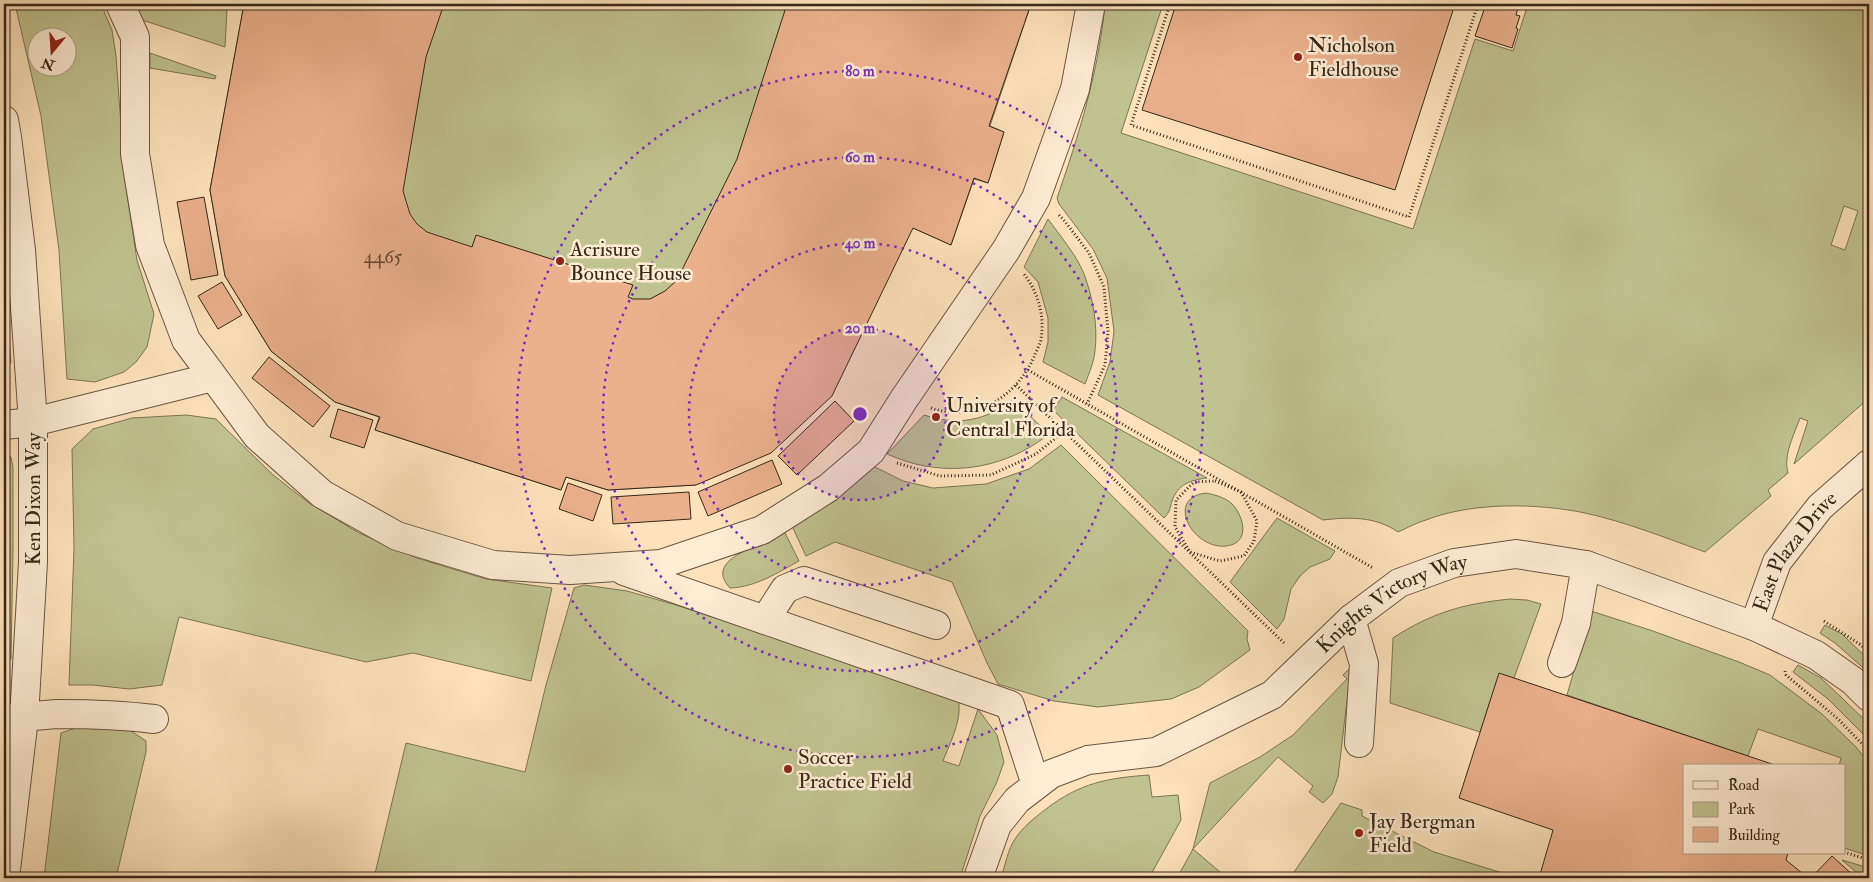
<svg xmlns="http://www.w3.org/2000/svg" width="1873" height="882" font-family="'IM FELL Double Pica',serif">
	<style>
		.green { fill: #c0c390; stroke: #7b7554; fill-rule: evenodd }
		.building { fill: #ebb18d; stroke: #362718 }
		.lines { fill: none; stroke-linecap: round; stroke-linejoin: round }
		.minor-casing { stroke: #685641; stroke-width: 30 }
		.path { stroke: #362718; stroke-width: 3; stroke-dasharray: 1 2.5; stroke-linecap: butt }
		.minor { stroke: #feecd3; stroke-width: 28 }
		.ring { fill: none; stroke: #7b2cbf; stroke-width: 2.5; stroke-dasharray: 2.5 5 }
		.poi-dot { fill: #8f2418; stroke: #feecd3; stroke-width: 2 }
		.labels { text-anchor: middle; dominant-baseline: central; stroke-width: 5; stroke-linejoin: round; paint-order: stroke }
		.number-label { font-size: 19px; fill: #634a35 }
		.poi-label { font-size: 21px; fill: #362718; stroke: #feecd3; text-anchor: start }
		.street-label { font-size: 21px; fill: #362718; stroke: #feecd3 }
		.centre { fill: #7b2cbf; stroke: #feecd3; stroke-width: 2.5 }
		.ring-label { font-size: 15px; text-anchor: middle; font-weight: bold; fill: #7b2cbf; stroke: #feecd3; stroke-width: 5; stroke-linejoin: round; paint-order: stroke }
	</style>
	<rect width="100%" height="100%" fill="#fee2bb"/>
	<filter id="stains"><feTurbulence type="fractalNoise" baseFrequency=".004" numOctaves="4"/><feColorMatrix values="0 0 0 0 .2 0 0 0 0 .09 0 0 0 0 .02 0 0 0 .5 -.17"/></filter>
	<radialGradient id="worn" r=".72"><stop offset=".6" stop-color="#630" stop-opacity="0"/><stop offset="1" stop-color="#630" stop-opacity=".3"/></radialGradient>
	<g class="green">
		<path d="M 15,4 L 101,4 L 112,30 L 116,56 L 125,181 L 137,260 L 154,314 L 147,347 L 136,362 L 124,372 L 95,382 L 67,379 L 59,250 L 41,116 ZM 38,38 L 68,38 L 68,68 L 38,68 Z"/>
		<polygon points="134,4 209,4 227,9 225,47 139,19"/>
		<polygon points="244,4 1031,4 990,126 1004,132 988,183 974,179 951,245 913,228 696,485 608,490 566,477 561,490 375,430 379,417 335,402 271,351 225,276 210,190"/>
		<path d="M 1105,4 L 1163,4 L 1121,133 L 1413,229 L 1475,39 L 1513,51 L 1528,4 L 1869,4 L 1869,398 L 1794,464 L 1808,421 L 1800,418 C 1794,435 1783,455 1788,473 L 1768,490 L 1771,496 L 1705,552 C 1666,538 1626,522 1585,513 C 1537,503 1472,502 1426,520 C 1416,523 1407,528 1398,532 C 1375,516 1349,517 1323,520 L 1098,395 L 1110,362 L 1114,331 L 1107,278 L 1093,249 L 1059,204 L 1057,198 C 1079,135 1099,70 1105,4 ZM 1844,206 L 1858,211 L 1845,250 L 1831,245 Z"/>
		<polygon points="150,53 216,76 215,79 150,68"/>
		<path d="M 1048,219 C 1060,236 1076,254 1084,274 C 1093,298 1098,326 1095,351 C 1094,362 1089,373 1085,384 L 1043,362 L 1048,342 L 1048,318 L 1038,282 L 1024,267 Z"/>
		<polygon points="4,274 11,363 8,363 7,367 4,369"/>
		<path d="M 1062,397 L 1207,478 C 1191,480 1178,484 1172,501 C 1170,508 1170,512 1164,518 L 1053,410 Z"/>
		<path d="M 1013,400 L 1049,434 C 1014,462 970,474 925,466 C 912,464 899,459 887,454 L 924,415 C 959,426 984,421 1013,400 Z"/>
		<polygon points="186,415 216,419 272,474 309,503 359,533 417,558 486,579 552,588 531,681 413,653 366,662 179,617 162,685 129,689 93,685 69,685 74,548 72,449 93,429 132,418"/>
		<polygon points="1061,445 1248,631 1247,639 1250,650 1199,687 1171,699 1098,707 1054,701 998,684 987,663 952,582 835,542 806,556 792,526 821,509 873,466 903,481 933,488 986,484 1029,469"/>
		<polygon points="7,453 11,457 13,467 13,549 11,659 7,659 4,664 4,454"/>
		<path d="M 1206,493 C 1215,495 1224,497 1231,503 C 1242,513 1251,539 1231,545 C 1196,555 1162,498 1206,493 Z"/>
		<polygon points="1277,518 1335,551 1330,559 1310,567 1300,576 1291,589 1284,619 1277,629 1230,582"/>
		<path d="M 784,531 L 799,561 C 777,573 756,587 730,588 C 710,567 736,555 752,547 C 763,542 773,536 784,531 Z"/>
		<path d="M 584,585 L 627,591 L 676,605 L 958,699 C 963,718 950,743 943,761 L 959,766 L 978,709 L 997,735 L 1004,762 L 996,784 L 980,816 L 960,878 L 374,878 L 406,743 L 525,772 L 546,685 L 574,588 Z"/>
		<path d="M 1510,599 L 1527,600 L 1541,604 L 1514,678 L 1499,674 L 1480,732 L 1390,703 L 1393,638 C 1433,612 1463,604 1510,599 Z"/>
		<polygon points="1591,611 1650,630 1739,662 1770,675 1822,714 1856,747 1869,763 1869,856 1844,848 1844,766 1839,766 1841,758 1758,729 1748,756 1567,695"/>
		<polygon points="1825,625 1842,634 1869,660 1869,673 1835,643 1820,633"/>
		<polygon points="1798,665 1821,678 1869,724 1869,740 1828,699 1793,672"/>
		<polygon points="1349,669 1350,675 1338,777 1332,794 1323,803 1309,792 1313,786 1278,757 1193,849 1227,878 1177,878 1193,849 1210,783 1260,757 1293,735 1347,679 1343,675"/>
		<polygon points="79,727 125,727 146,741 146,752 116,878 44,878 61,733"/>
		<path d="M 1149,775 L 1152,797 L 1178,795 L 1181,820 L 1149,878 L 1001,878 C 1005,866 1008,849 1015,839 C 1023,827 1034,818 1046,809 C 1080,783 1107,778 1149,775 Z"/>
		<polygon points="1341,803 1362,810 1362,816 1434,852 1519,878 1290,878"/>
		<polygon points="1842,860 1869,868 1869,878 1863,878"/>
	</g>
	<g class="building">
		<polygon points="244,4 444,4 426,57 403,191 410,214 417,224 427,232 472,247 476,235 633,285 628,297 633,299 650,299 665,291 677,280 737,159 787,4 1031,4 989,126 1004,132 988,183 974,178 951,245 913,228 832,396 771,453 696,485 608,490 566,477 561,490 375,430 380,417 335,402 271,351 225,276 210,190"/>
		<polygon points="1176,4 1455,4 1395,190 1142,110"/>
		<polygon points="1486,4 1519,4 1516,15 1520,16 1516,28 1518,29 1512,48 1475,36"/>
		<polygon points="204,197 218,275 191,280 177,202"/>
		<polygon points="222,282 242,315 218,329 198,296"/>
		<polygon points="269,357 330,406 313,427 252,378"/>
		<polygon points="835,401 854,421 797,475 778,456"/>
		<polygon points="338,409 373,420 364,448 330,437"/>
		<polygon points="772,460 782,484 708,516 698,492"/>
		<polygon points="568,483 602,495 593,521 559,509"/>
		<polygon points="689,492 691,519 613,524 611,497"/>
		<polygon points="1499,673 1778,766 1684,766 1684,853 1788,853 1786,860 1808,878 1539,878 1553,830 1459,798"/>
		<polygon points="1832,856 1856,878 1811,878"/>
	</g>
	<g class="lines">
		<g class="minor-casing">
			<g id="minor">
				<polyline points="120,4 135,37 135,154 150,245 186,340 257,436 322,494 397,536 493,565 570,570 661,564 762,530 828,488 871,451 904,399 1006,250 1036,198 1075,89 1091,4"/>
				<polyline points="4,120 7,137 21,250 33,422 33,562 24,718 5,878"/>
				<polyline points="4,425 33,422 213,377"/>
				<polyline points="624,571 1010,705 1036,785"/>
				<polyline points="1351,619 1364,664 1359,743"/>
				<polyline points="765,620 785,589 804,581 936,625"/>
				<path id="s1" d="M 1754,626 L 1777,562 L 1820,507 L 1869,464"/>
				<polyline points="1562,663 1576,623 1586,565"/>
				<path d="M 4,718 C 22,718 39,715 58,714 C 90,714 122,715 154,719"/>
				<path id="s2" d="M 978,878 L 997,825 L 1017,800 L 1051,774 L 1088,760 L 1156,752 L 1272,695 L 1351,619 L 1399,583 L 1454,563 L 1516,554 L 1586,565 L 1754,626 L 1816,655 L 1853,681 L 1869,697"/>
			</g>
		</g>
		<g class="path">
			<polyline points="1170,4 1131,125 1409,217 1478,4"/>
			<polyline points="1059,215 1063,219 1089,253 1104,287 1108,332 1105,365 1087,404"/>
			<polyline points="1028,370 1373,568"/>
			<polyline points="1016,385 1285,644"/>
			<path d="M 931,408 C 975,423 1016,397 1034,357 C 1036,351 1040,345 1041,339 C 1045,316 1038,292 1024,274"/>
			<polyline points="897,463 940,476 991,475 1036,454 1064,431"/>
			<polygon points="1215,481 1241,492 1257,521 1254,541 1244,556 1220,561 1190,552 1175,527 1176,500 1194,482"/>
			<polyline points="1824,621 1861,645 1869,653"/>
			<polyline points="1785,671 1786,675 1838,719 1869,751"/>
			<polyline points="1844,852 1869,860"/>
		</g>
		<use href="#minor" class="minor"/>
	</g>
	<circle cx="860" cy="414" r="86" fill="#7b2cbf" fill-opacity=".12"/>
	<g class="ring">
		<circle cx="860" cy="414" r="86"/>
		<circle cx="860" cy="414" r="171"/>
		<circle cx="860" cy="414" r="257"/>
		<circle cx="860" cy="414" r="343"/>
	</g>
	<g class="poi-dot">
		<circle cx="1298" cy="57" r="5"/>
		<circle cx="560" cy="261" r="5"/>
		<circle cx="936" cy="417" r="5"/>
		<circle cx="788" cy="769" r="5"/>
		<circle cx="1359" cy="833" r="5"/>
	</g>
	<g class="labels">
		<g class="number-label">
			<text x="383" y="257">4465</text>
		</g>
		<g class="poi-label">
			<text x="1308" y="45">Nicholson<tspan x="1308" dy="24">Fieldhouse</tspan></text>
			<text x="570" y="249">Acrisure<tspan x="570" dy="24">Bounce House</tspan></text>
			<text x="946" y="405">University of<tspan x="946" dy="24">Central Florida</tspan></text>
			<text x="798" y="757">Soccer<tspan x="798" dy="24">Practice Field</tspan></text>
			<text x="1369" y="821">Jay Bergman<tspan x="1369" dy="24">Field</tspan></text>
		</g>
		<g class="street-label">
			<text transform="translate(33 499) rotate(-90)">Ken Dixon Way</text>
			<text stroke="none"><textPath href="#s1" startOffset="86">East Plaza Drive</textPath></text>
			<text stroke="none"><textPath href="#s2" startOffset="522">Knights Victory Way</textPath></text>
		</g>
	</g>
	<circle cx="860" cy="414" r="8" class="centre"/>
	<g class="ring-label">
		<text x="860" y="76">80 m</text>
		<text x="860" y="162">60 m</text>
		<text x="860" y="248">40 m</text>
		<text x="860" y="333">20 m</text>
	</g>
	<rect width="1873" height="882" fill="none" stroke="#fee2bb" stroke-width="20"/>
	<rect x="5" y="5" width="1863" height="872" fill="none" stroke="#362718" stroke-width="2.5"/>
	<rect x="10" y="10" width="1853" height="862" fill="none" stroke="#362718"/>
	<rect x="1683" y="764" width="162" height="90" fill="#feecd3" stroke="#ae9d88"/>
	<rect x="1693" y="781" width="25" height="8" fill="#feecd3" stroke="#ae9d88"/>
	<text x="1728" y="790" font-size="15" fill="#362718">Road</text>
	<rect x="1693" y="802" width="25" height="15" fill="#c0c390" stroke="#ae9d88"/>
	<text x="1728" y="814" font-size="15" fill="#362718">Park</text>
	<rect x="1693" y="827" width="25" height="15" fill="#ebb18d" stroke="#ae9d88"/>
	<text x="1728" y="840" font-size="15" fill="#362718">Building</text>
	<g transform="translate(52 52) rotate(198)"><circle r="24" fill="#feecd3" stroke="#ae9d88"/>
	<path d="M0-4L9 19L0 12L-9 19Z" fill="#8f2418"/>
	<text y="-8" font-size="14" font-weight="bold" text-anchor="middle" fill="#362718">N</text>
	</g>
	<rect width="100%" height="100%" filter="url(#stains)"/>
	<rect width="100%" height="100%" fill="url(#worn)"/>
</svg>
